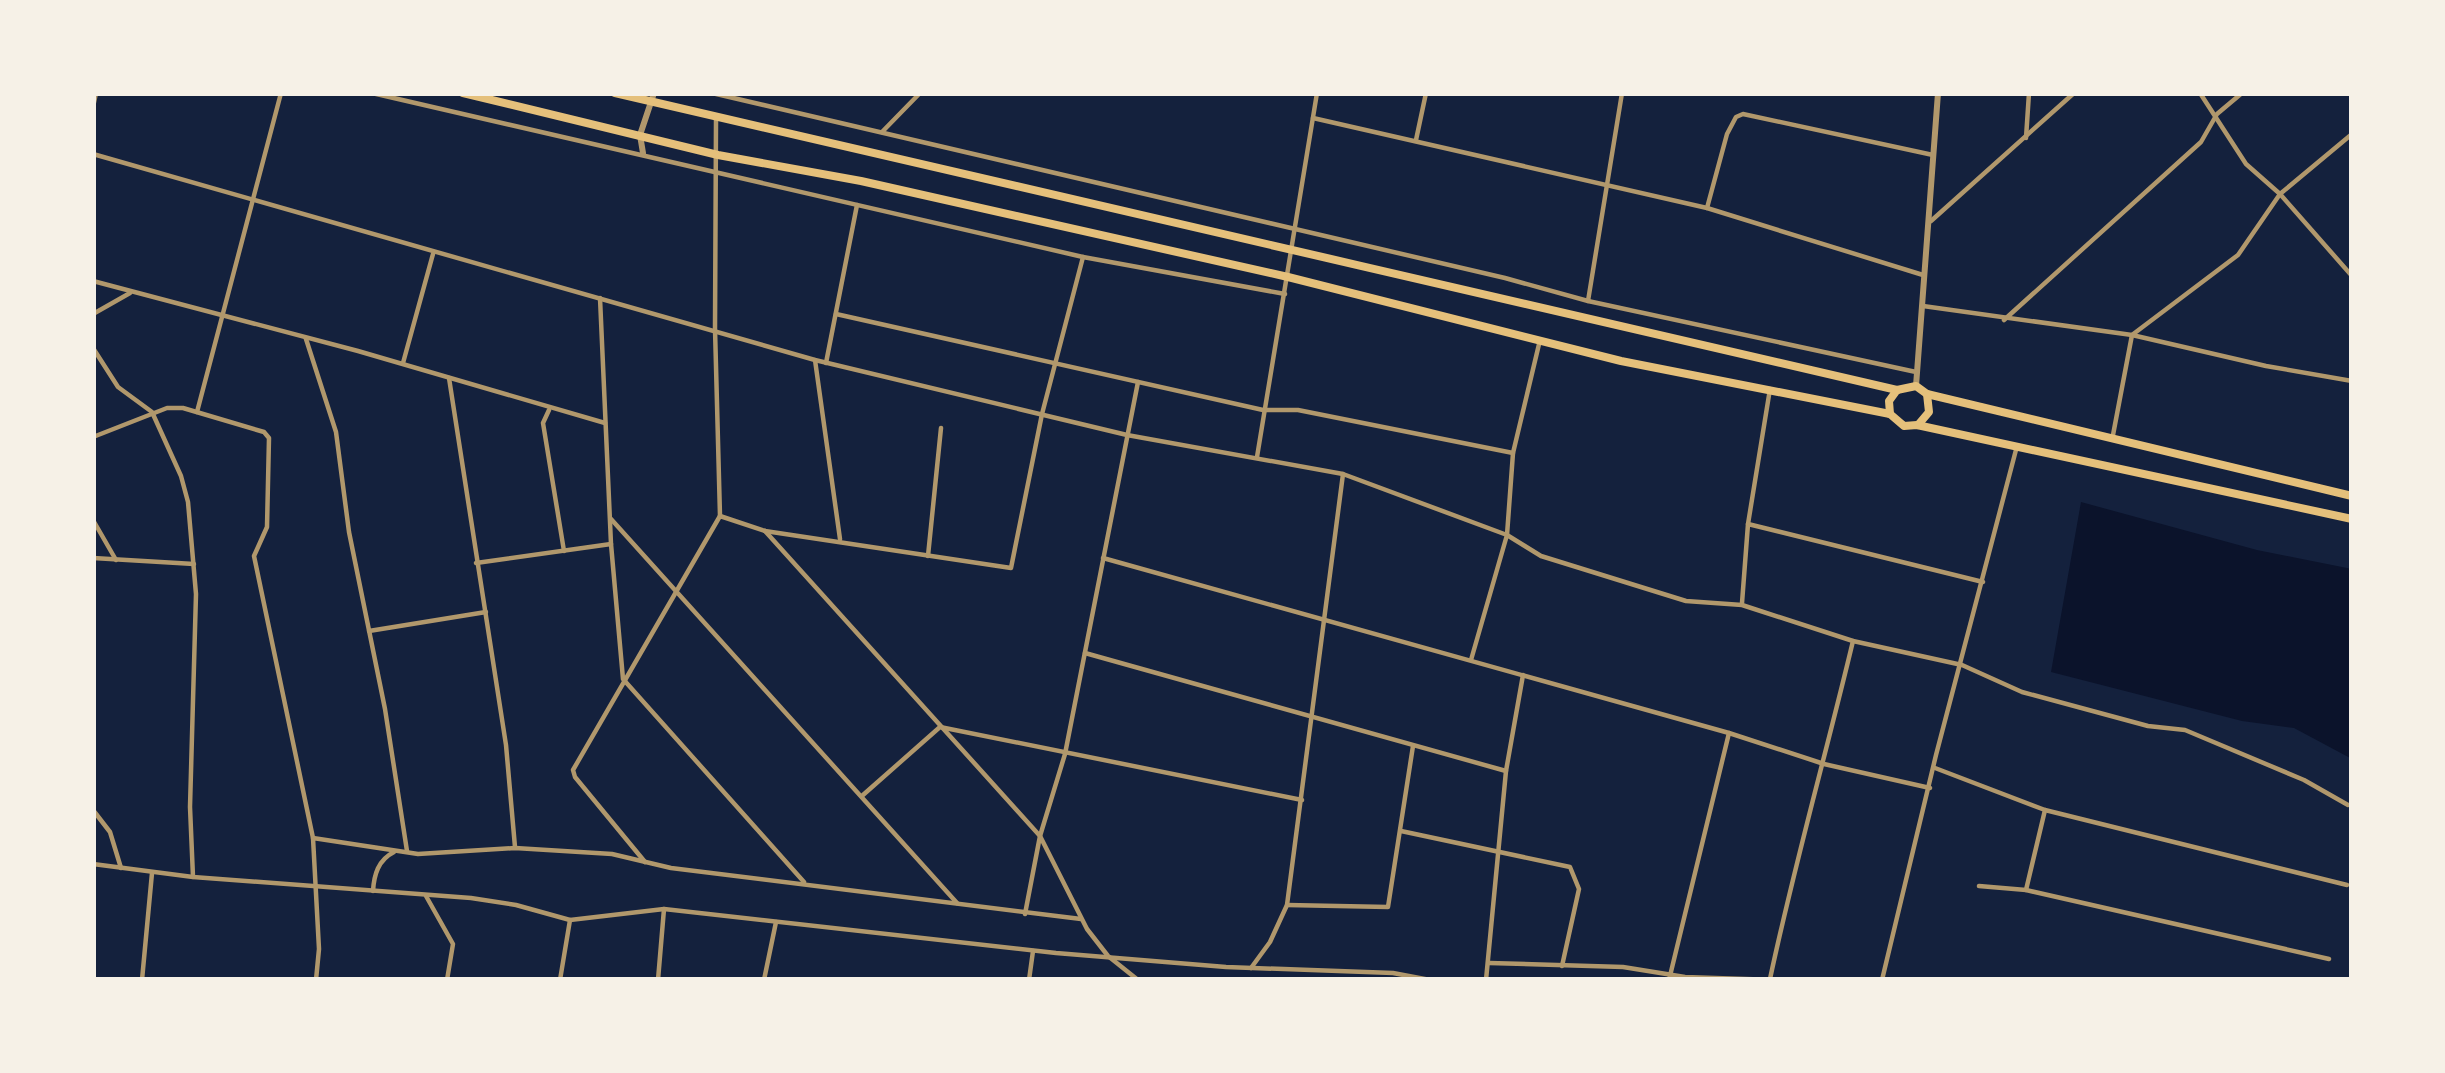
<svg xmlns="http://www.w3.org/2000/svg" width="2445" height="1073" font-family="Poppins,sans-serif">
	<style>
		.water { fill: #0b132b }
		.lines { fill: none; stroke-linecap: round; stroke-linejoin: round }
		.minor { stroke: #b1986c; stroke-width: 4.5 }
		.tertiary { stroke: #b1986c; stroke-width: 6 }
		.trunk { stroke: #e5c07b; stroke-width: 8 }
	</style>
	<rect width="100%" height="100%" fill="#14213d"/>
	<polygon class="water" points="2081,502 2257,550 2352,569 2352,759 2294,728 2242,721 2051,672"/>
	<g class="lines">
		<g class="minor">
			<polyline points="372,93 1083,257"/>
			<polyline points="712,93 1505,278 1588,301 1916,372"/>
			<polyline points="2200,93 2246,164 2280,194 2352,276"/>
			<polyline points="93,107 96,93"/>
			<polyline points="1313,118 1707,208 1923,275"/>
			<polyline points="716,120 715,329 720,516"/>
			<polyline points="882,132 920,93"/>
			<polyline points="2026,138 2029,93"/>
			<polyline points="1416,140 1426,93"/>
			<polyline points="93,154 815,360 1127,435 1343,474 1507,535 1541,556 1686,601 1742,605 1853,641 1962,665 2022,692 2148,726 2185,730 2304,780 2348,805"/>
			<polyline points="1707,208 1727,134 1736,117 1743,114 1933,155"/>
			<polyline points="1931,221 2074,93"/>
			<polyline points="93,281 358,351 605,423"/>
			<polyline points="600,298 611,544 623,679 804,882"/>
			<polyline points="1588,301 1622,93"/>
			<polyline points="1923,306 2132,335 2266,366 2352,381"/>
			<polyline points="93,314 130,293"/>
			<polyline points="836,314 1263,410 1298,410 1513,453"/>
			<polyline points="2004,320 2201,142 2217,114 2242,93"/>
			<polyline points="306,339 336,432 349,532 385,709 407,851"/>
			<polyline points="93,348 118,387 152,412 181,476 188,502 196,594 190,807 193,877"/>
			<polyline points="815,360 840,539"/>
			<polyline points="403,363 433,254"/>
			<polyline points="826,363 857,205"/>
			<polyline points="449,378 506,745 515,847"/>
			<polyline points="549,410 543,423 564,551"/>
			<polyline points="197,412 281,93"/>
			<polyline points="2113,435 2132,335 2238,255 2280,194 2352,134"/>
			<polyline points="93,437 167,408 183,408 264,432 269,438 267,527 254,556 313,838"/>
			<polyline points="1257,457 1317,93"/>
			<polyline points="611,519 957,903"/>
			<polyline points="93,520 116,560"/>
			<polyline points="1748,524 1983,582"/>
			<polyline points="765,531 1040,836 1087,929 1108,956 1138,980"/>
			<polyline points="928,556 941,428"/>
			<polyline points="93,558 194,564"/>
			<polyline points="1103,558 1729,733 1824,764 1930,788"/>
			<polyline points="476,563 611,544"/>
			<polyline points="1742,603 1748,524 1770,389"/>
			<polyline points="369,631 486,612"/>
			<polyline points="1085,653 1506,771"/>
			<polyline points="1471,660 1507,535 1513,453 1540,340"/>
			<polyline points="1935,768 2045,810 2347,885"/>
			<polyline points="863,795 940,727 1302,800"/>
			<polyline points="93,810 110,832 121,868"/>
			<polyline points="1401,831 1570,867 1579,889 1562,966"/>
			<polyline points="645,862 575,777 573,770 720,516 765,531 1011,568 1042,414 1083,257 1285,294"/>
			<polyline points="93,864 193,877 471,898 516,905 570,920 664,909 1056,953 1226,967 1393,973 1430,980"/>
			<polyline points="1979,886 2026,890 2329,959"/>
			<polyline points="2026,890 2045,810"/>
			<path d="M 373,891 C 374,875 378,860 394,852"/>
			<polyline points="426,896 453,944 447,980"/>
			<polyline points="1287,905 1388,907 1413,746"/>
			<polyline points="1025,914 1040,836 1065,754 1138,382"/>
			<polyline points="1489,963 1623,967 1685,977 1776,980"/>
			<polyline points="1251,968 1270,942 1287,905 1343,474"/>
			<path d="M 1770,979 C 1794,866 1826,754 1853,641"/>
			<polyline points="142,980 152,873"/>
			<polyline points="316,980 319,949 313,838 418,854 515,848 612,854 671,868 1081,919"/>
			<polyline points="560,980 570,920"/>
			<polyline points="658,980 664,909"/>
			<polyline points="764,980 776,922"/>
			<polyline points="1029,980 1033,951"/>
			<polyline points="1486,980 1506,771 1523,675"/>
			<polyline points="1669,980 1729,733"/>
			<polyline points="1882,980 1936,755 2017,446"/>
		</g>
		<g class="tertiary">
			<polyline points="643,153 640,135 654,93"/>
			<polyline points="1916,386 1938,93"/>
		</g>
		<g class="trunk">
			<polyline points="463,93 718,155 861,181 1288,277 1621,361 1890,414 1904,426 1917,425 2352,519"/>
			<path d="M 615,93 C 1042,195 1470,289 1897,390"/>
			<polyline points="1890,414 1889,401 1897,390 1916,386 1927,394 2352,496"/>
			<polyline points="1918,425 1929,412 1927,394"/>
		</g>
	</g>
	<rect width="2445" height="1073" fill="none" stroke="#f6f1e7" stroke-width="192"/>
</svg>
